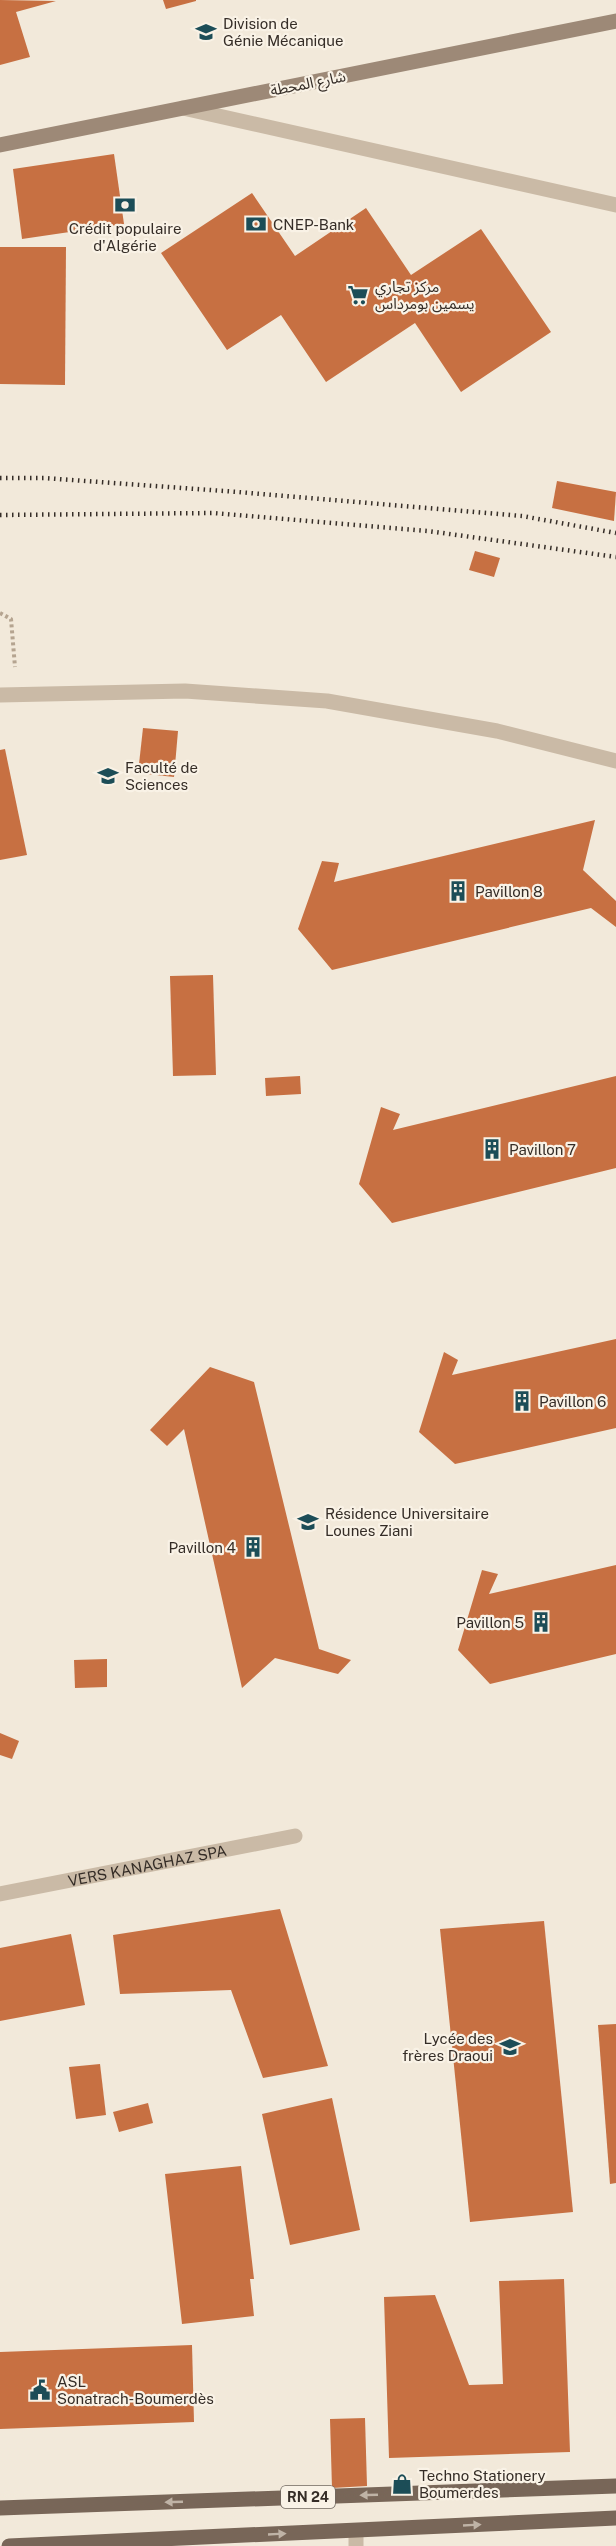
<svg xmlns="http://www.w3.org/2000/svg" width="616" height="2546" font-family="'Public Sans','Noto Sans Arabic',sans-serif">
	<style>
		.building { fill: #c77042 }
		.lines { fill: none; stroke-linecap: round; stroke-linejoin: round }
		.path { stroke: #b5a490; stroke-width: 4; stroke-dasharray: 3 3; stroke-linecap: butt }
		.service { stroke: #cabaa6; stroke-width: 15 }
		.secondary { stroke: #9d8977; stroke-width: 15 }
		.primary { stroke: #786658; stroke-width: 15 }
		.rail { stroke: #352d27; stroke-width: 4.5; stroke-dasharray: 1.5 4.5; stroke-linecap: butt }
		.oneway { fill: #bfb3a6 }
		.labels { text-anchor: middle; dominant-baseline: central; stroke-width: 4.5; stroke-linejoin: round; paint-order: stroke }
		.shield { fill: #f9f2e6; stroke: #706860; stroke-width: 1.5 }
		.shield-label { font-size: 14px; font-weight: bold; fill: #352d27 }
		.poi-label { font-size: 15px; fill: #352d27; stroke: #f9f2e6; text-anchor: start }
		.street-label { font-size: 15px; fill: #352d27; stroke: #f9f2e6 }
	</style>
	<rect width="100%" height="100%" fill="#f2e9da"/>
	<g class="building">
		<polygon points="0,0 56,1 16,12 30,57 0,65"/>
		<polygon points="163,0 196,0 196,1 166,9"/>
		<polygon points="114,154 124,224 22,239 13,169"/>
		<polygon points="252,193 295,256 366,208 411,275 481,229 551,332 461,392 415,323 326,382 281,315 227,350 161,253"/>
		<polygon points="0,247 66,247 65,385 0,384"/>
		<polygon points="557,481 616,492 614,521 552,508"/>
		<polygon points="475,551 500,558 494,577 469,570"/>
		<polygon points="143,728 178,731 174,777 138,773"/>
		<polygon points="5,749 27,855 0,860 0,750"/>
		<polygon points="595,820 583,870 616,901 616,927 591,908 332,970 298,929 322,861 339,863 334,882"/>
		<polygon points="213,975 216,1075 173,1076 170,976"/>
		<polygon points="300,1076 301,1094 266,1096 265,1078"/>
		<polygon points="616,1076 616,1168 392,1223 359,1184 381,1107 400,1114 393,1130"/>
		<polygon points="616,1339 616,1428 455,1464 419,1432 444,1352 458,1360 452,1375"/>
		<polygon points="210,1367 254,1382 319,1649 351,1660 338,1674 275,1658 242,1688 184,1429 167,1446 150,1430"/>
		<polygon points="616,1565 616,1654 490,1684 458,1650 482,1570 498,1574 489,1594"/>
		<polygon points="107,1659 107,1687 75,1688 74,1660"/>
		<polygon points="0,1733 19,1741 12,1759 0,1755"/>
		<polygon points="280,1909 328,2066 263,2078 231,1990 120,1994 113,1935"/>
		<polygon points="544,1921 573,2212 470,2222 440,1929"/>
		<polygon points="71,1934 85,2005 0,2021 0,1948"/>
		<polygon points="616,2024 616,2183 610,2184 598,2025"/>
		<polygon points="100,2064 106,2115 76,2119 69,2067"/>
		<polygon points="332,2098 360,2230 290,2245 262,2114"/>
		<polygon points="148,2103 153,2123 119,2132 113,2112"/>
		<polygon points="241,2166 254,2279 250,2279 254,2316 182,2324 165,2174"/>
		<polygon points="564,2279 570,2452 389,2458 384,2297 435,2295 469,2385 503,2384 499,2281"/>
		<polygon points="192,2345 194,2422 0,2429 0,2352"/>
		<polygon points="365,2418 367,2486 332,2488 330,2419"/>
	</g>
	<g class="lines">
		<polyline class="path" points="0,613 11,619 15,667"/>
		<g class="service">
			<polyline points="183,108 616,205"/>
			<polyline points="0,695 185,691 327,701 497,731 616,761"/>
			<path id="s1" d="M 0,1894 L 295,1836"/>
			<polyline points="356,2531 356,2546"/>
		</g>
		<polyline class="secondary" points="0,145 616,21"/>
		<g class="primary">
			<polyline points="0,2508 616,2486"/>
			<polyline points="9,2546 616,2518"/>
		</g>
		<g class="rail">
			<polyline points="0,478 44,478 238,492 522,516 616,533"/>
			<polyline points="0,515 213,513 428,531 616,557"/>
		</g>
	</g>
	<defs><path id="oneway-solid" d="M-6-.8H1V-3.2L6.5 0L1 3.2V.8H-6Z" transform="scale(1.5)"/></defs>
	<g class="oneway">
		<use href="#oneway-solid" transform="translate(369 2495) rotate(178)"/>
		<use href="#oneway-solid" transform="translate(174 2502) rotate(178)"/>
		<use href="#oneway-solid" transform="translate(472 2525) rotate(-3)"/>
		<use href="#oneway-solid" transform="translate(277 2534) rotate(-3)"/>
	</g>
	<defs>
		<g id="university-bare" transform="scale(1.62)"><path d="M0-5L7-2L0 1L-7-2ZM-4 1L0 2.5L4 1V4Q0 6-4 4Z" fill="#1c4d57" stroke="#f9f2e6" stroke-width="2.5" paint-order="stroke"/></g>
		<g id="bank-bare" transform="scale(1.62)"><path d="M-6-4H6V4H-6ZM0-2.3a2.3 2.3 0 1 0 0 4.6a2.3 2.3 0 1 0 0-4.6Z" fill="#1c4d57" stroke="#f9f2e6" stroke-width="2.5" paint-order="stroke"/></g>
		<g id="supermarket-bare" transform="scale(1.62)"><path d="M-6-5.5h2.5l.6 2H6L4.5 2H-2.5L-4.4-4H-6ZM-1.5 3.2a1.3 1.3 0 1 0 .1 0ZM3 3.2a1.3 1.3 0 1 0 .1 0Z" fill="#1c4d57" stroke="#f9f2e6" stroke-width="2.5" paint-order="stroke"/></g>
		<g id="building-bare" transform="scale(1.62)"><path d="M-4-6H4V6H1V3H-1V6H-4ZM-2.5-4.3h1.7v1.8h-1.7ZM.8-4.3h1.7v1.8H.8ZM-2.5-1h1.7V.8h-1.7ZM.8-1h1.7V.8H.8Z" fill="#1c4d57" stroke="#f9f2e6" stroke-width="2.5" paint-order="stroke"/></g>
		<g id="school-bare" transform="scale(1.62)"><path d="M0-5L7-2L0 1L-7-2ZM-4 1L0 2.5L4 1V4Q0 6-4 4Z" fill="#1c4d57" stroke="#f9f2e6" stroke-width="2.5" paint-order="stroke"/></g>
		<g id="civic-bare" transform="scale(1.62)"><path d="M-.6-6.5H3V-4.5H.6V-3L4-1V1h2V6H-6V1h2V-1L-.6-3ZM-1.2 2.5V6h2.4V2.5Z" fill="#1c4d57" stroke="#f9f2e6" stroke-width="2.5" paint-order="stroke"/></g>
		<g id="shop-bare" transform="scale(1.62)"><path d="M-5-2.5h2.3a2.7 3.5 0 0 1 5.4 0H5L5.5 6h-11ZM-1.5-2.5h3a1.5 2.3 0 0 0-3 0Z" fill="#1c4d57" stroke="#f9f2e6" stroke-width="2.5" paint-order="stroke"/></g>
	</defs>
	<g fill-rule="evenodd">
		<use href="#university-bare" x="206" y="32"/>
		<use href="#bank-bare" x="125" y="205"/>
		<use href="#bank-bare" x="256" y="224"/>
		<use href="#supermarket-bare" x="358" y="295"/>
		<use href="#university-bare" x="108" y="776"/>
		<use href="#building-bare" x="458" y="891"/>
		<use href="#building-bare" x="492" y="1149"/>
		<use href="#building-bare" x="522" y="1401"/>
		<use href="#university-bare" x="308" y="1522"/>
		<use href="#building-bare" x="253" y="1547"/>
		<use href="#building-bare" x="541" y="1622"/>
		<use href="#school-bare" x="510" y="2047"/>
		<use href="#civic-bare" x="40" y="2390"/>
		<use href="#shop-bare" x="402" y="2484"/>
	</g>
	<g class="labels">
		<rect class="shield" x="281" y="2486" width="54" height="22" rx="4.5"/>
		<g class="shield-label">
			<text x="308" y="2497">RN 24</text>
		</g>
		<g class="poi-label">
			<text x="223" y="23">Division de<tspan x="223" dy="17">Génie Mécanique</tspan></text>
			<text x="273" y="224">CNEP-Bank</text>
			<text x="125" y="228" text-anchor="middle">Crédit populaire<tspan x="125" dy="17">d'Algérie</tspan></text>
			<text x="375" y="286">مركز تجاري<tspan x="375" dy="17">يسمين بومرداس</tspan></text>
			<text x="125" y="767">Faculté de<tspan x="125" dy="17">Sciences</tspan></text>
			<text x="475" y="891">Pavillon 8</text>
			<text x="509" y="1149">Pavillon 7</text>
			<text x="539" y="1401">Pavillon 6</text>
			<text x="325" y="1513">Résidence Universitaire<tspan x="325" dy="17">Lounes Ziani</tspan></text>
			<text x="236" y="1547" text-anchor="end">Pavillon 4</text>
			<text x="524" y="1622" text-anchor="end">Pavillon 5</text>
			<text x="493" y="2038" text-anchor="end">Lycée des<tspan x="493" dy="17">frères Draoui</tspan></text>
			<text x="57" y="2381">ASL<tspan x="57" dy="17">Sonatrach-Boumerdès</tspan></text>
			<text x="419" y="2475">Techno Stationery<tspan x="419" dy="17">Boumerdes</tspan></text>
		</g>
		<g class="street-label">
			<text transform="translate(308 83) rotate(-11)">شارع المحطة</text>
			<text stroke="none"><textPath href="#s1" startOffset="150">VERS KANAGHAZ SPA</textPath></text>
		</g>
	</g>
</svg>
